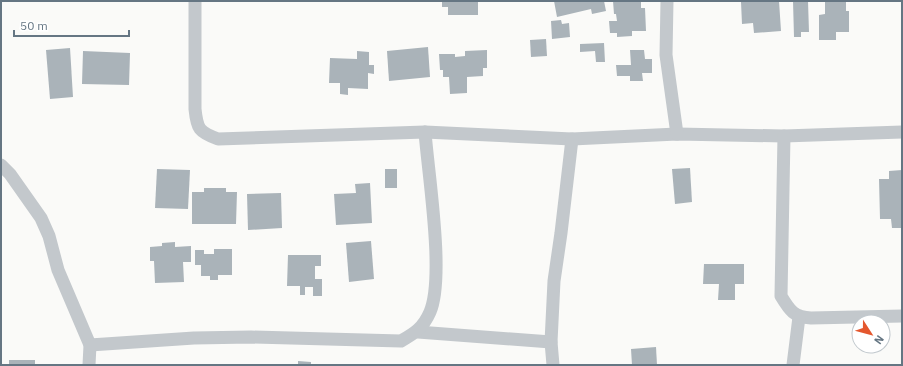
<svg xmlns="http://www.w3.org/2000/svg" width="903" height="366" font-family="'IBM Plex Sans',sans-serif">
	<style>
		.building { fill: #aab3b9 }
		.lines { fill: none; stroke-linecap: round; stroke-linejoin: round }
		.minor { stroke: #c3c8cc; stroke-width: 13 }
	</style>
	<rect width="100%" height="100%" fill="#fafaf8"/>
	<g class="building">
		<polygon points="442,1 478,1 478,15 448,15 448,7 442,7"/>
		<polygon points="554,1 604,1 606,11 592,14 591,9 557,17"/>
		<polygon points="613,1 641,1 641,8 645,8 646,31 632,31 632,36 617,37 617,33 610,33 609,21 617,21 616,14 614,14"/>
		<polygon points="779,1 781,31 754,33 753,23 742,24 741,2"/>
		<polygon points="793,1 808,1 809,32 801,32 801,37 794,37"/>
		<polygon points="825,1 846,1 846,11 849,11 849,32 836,32 836,40 819,40 819,15 825,14"/>
		<polygon points="561,20 562,24 569,23 570,37 552,39 551,21"/>
		<polygon points="546,39 547,56 531,57 530,40"/>
		<polygon points="604,43 605,62 596,62 595,51 580,52 580,44"/>
		<polygon points="428,47 430,77 389,81 387,51"/>
		<polygon points="70,48 73,97 50,99 46,50"/>
		<polygon points="487,50 487,68 483,68 483,76 467,77 467,93 450,94 449,77 443,77 443,70 440,70 439,54 455,54 455,57 465,56 465,51"/>
		<polygon points="630,50 644,50 645,59 652,59 652,73 642,73 643,81 630,81 630,76 617,76 616,65 631,65"/>
		<polygon points="83,51 130,53 129,85 82,84"/>
		<polygon points="357,51 369,52 369,65 374,65 374,74 368,73 368,89 348,88 348,95 340,94 340,83 329,83 330,58 357,59"/>
		<polygon points="690,168 692,202 675,204 672,169"/>
		<polygon points="157,169 190,170 188,209 155,208"/>
		<rect x="385" y="169" width="12" height="19"/>
		<polygon points="902,170 902,228 892,228 891,219 880,219 879,179 889,179 889,171"/>
		<polygon points="370,183 372,223 336,225 334,194 356,193 355,184"/>
		<polygon points="204,188 226,188 226,192 237,192 236,224 192,224 192,192 204,192"/>
		<polygon points="281,193 282,228 248,230 247,194"/>
		<polygon points="371,241 374,279 349,282 346,243"/>
		<polygon points="175,242 175,247 191,246 191,262 183,262 184,282 155,283 154,261 150,261 150,247 162,246 162,243"/>
		<polygon points="214,249 232,249 232,275 218,275 218,280 210,280 210,276 201,276 201,265 195,265 195,250 204,250 204,254 214,254"/>
		<polygon points="288,255 321,255 321,266 315,266 315,279 322,279 322,296 313,296 313,287 305,287 305,295 300,295 300,286 287,286"/>
		<polygon points="704,264 744,264 744,284 735,284 735,300 718,300 719,284 703,284"/>
		<polygon points="656,347 657,365 632,365 631,349"/>
		<rect x="9" y="360" width="26" height="5"/>
		<polygon points="298,361 311,362 311,365 298,365"/>
	</g>
	<g class="lines">
		<g class="minor">
			<path d="M 195,1 L 195,109 C 197,129 199,132 218,139 L 425,132 L 572,139 L 677,134 L 784,136 L 902,132"/>
			<polyline points="667,1 666,55 677,134"/>
			<path d="M 784,136 L 781,296 C 790,311 794,317 811,318 L 902,316"/>
			<polyline points="1,165 10,174 41,218 49,236 58,270 90,345 89,365"/>
			<polyline points="418,332 551,342"/>
			<path d="M 90,345 L 194,338 L 251,337 L 401,341 C 415,333 423,328 430,312 C 445,277 428,173 425,132"/>
			<polyline points="553,365 551,342 554,281 561,233 572,139"/>
			<polyline points="793,365 799,317"/>
		</g>
	</g>
	<rect width="903" height="366" fill="none" stroke="#657683" stroke-width="4"/>
	<g transform="translate(871 334) rotate(126)"><circle r="19" fill="#ffffff" stroke="#c1c8cd"/>
	<path d="M0-3L7 15L0 10L-7 15Z" fill="#e4572e"/>
	<text y="-6" font-size="11" font-weight="bold" text-anchor="middle" fill="#657683">N</text>
	</g>
	<path d="M14 30v6h115v-6" fill="none" stroke="#657683" stroke-width="2"/>
	<text x="20" y="30" font-size="12" fill="#657683" stroke="#ffffff" stroke-width="3" paint-order="stroke">50 m</text>
</svg>
